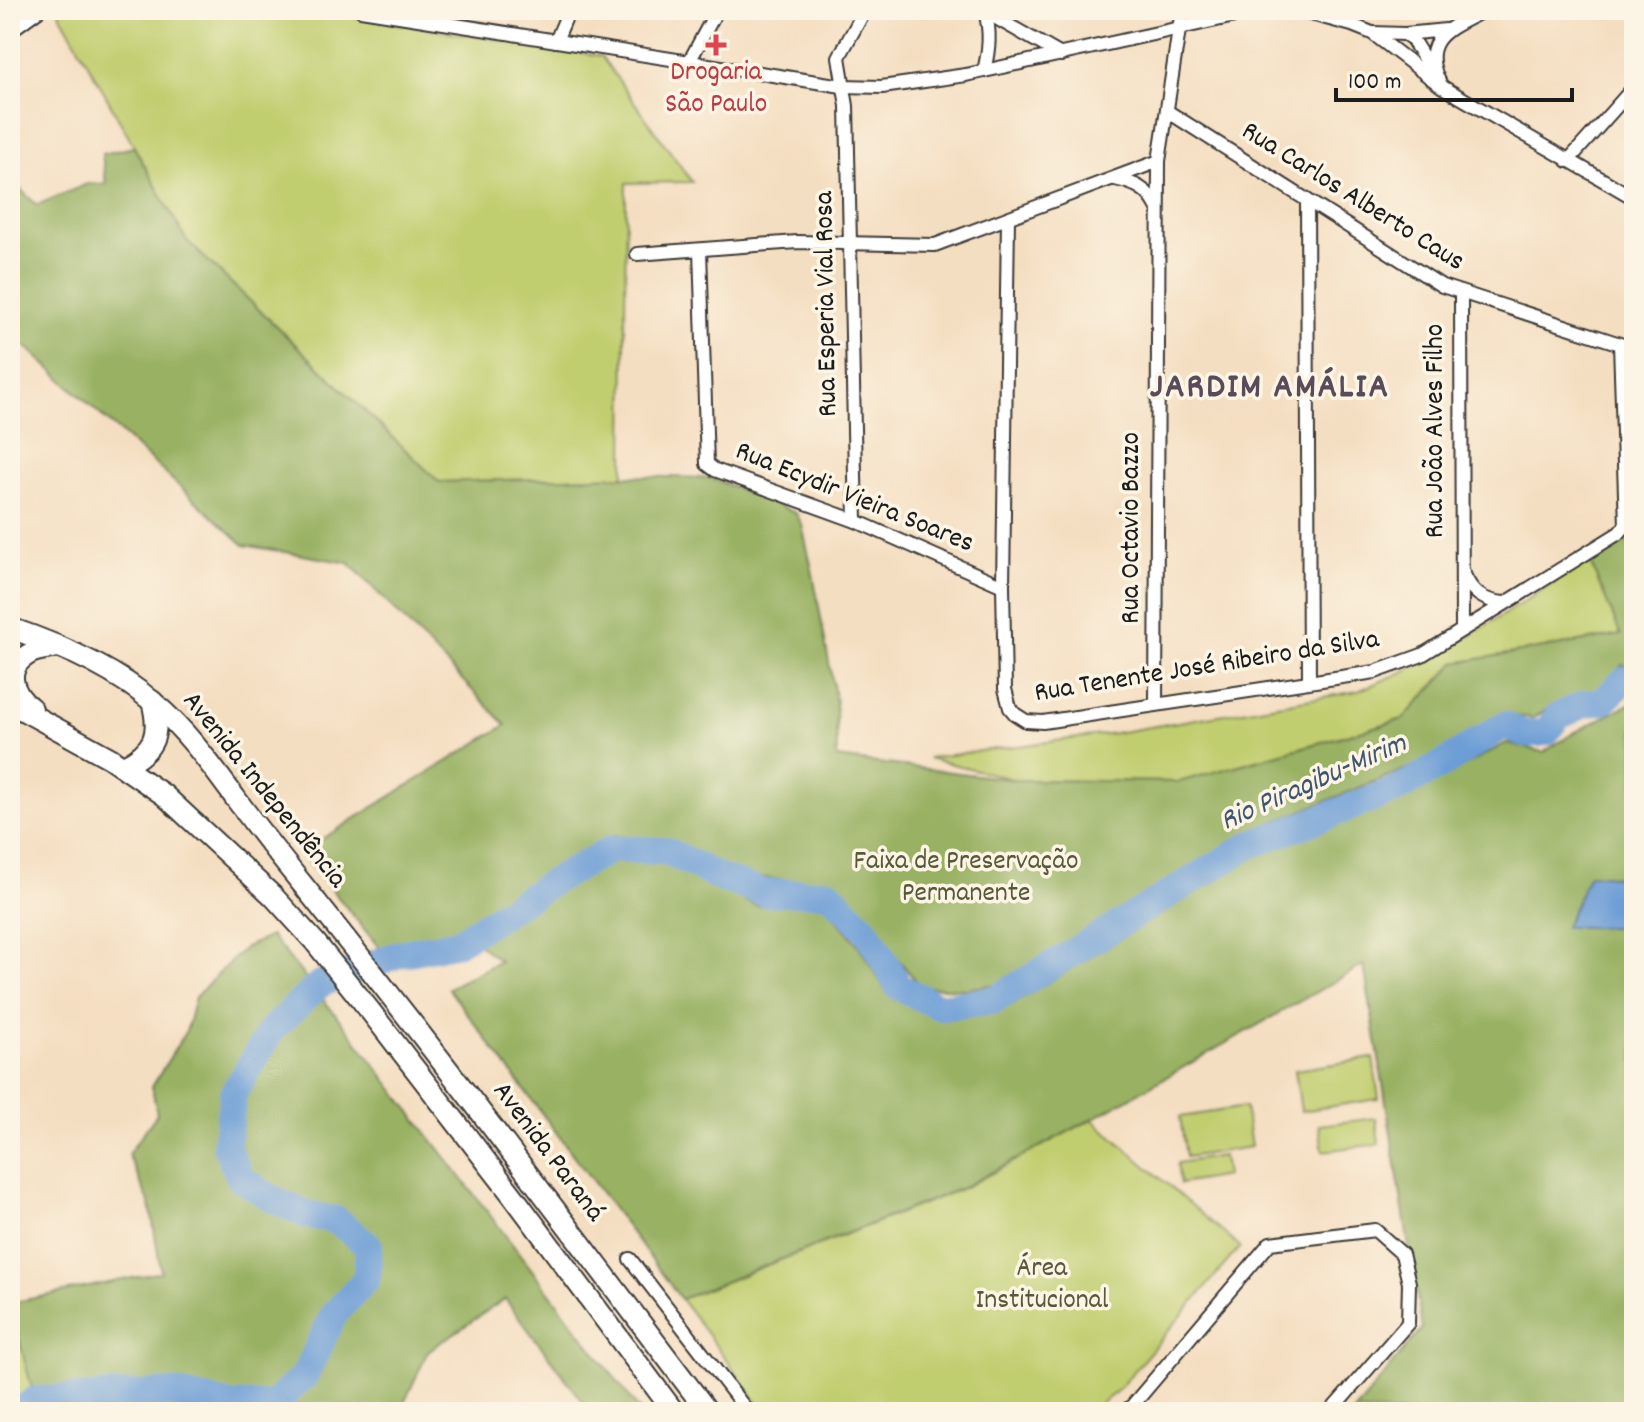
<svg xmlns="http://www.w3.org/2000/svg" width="1644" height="1422" font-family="Dekko,sans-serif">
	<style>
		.green { fill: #c1ce70; stroke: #6e7546; stroke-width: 2 }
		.forest { fill: #98b162; stroke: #5a663f; stroke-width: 2 }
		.water { fill: #6c9dd6; stroke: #445c79; stroke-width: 2 }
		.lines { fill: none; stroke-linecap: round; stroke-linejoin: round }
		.river { stroke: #6c9dd6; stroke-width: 28 }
		.minor-casing { stroke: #3c3935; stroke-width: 16 }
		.primary-casing { stroke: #3c3935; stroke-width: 24 }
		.minor { stroke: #fff; stroke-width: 12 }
		.primary { stroke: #fff; stroke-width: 20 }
		.health-dot { fill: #e0444e; stroke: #fcf5e5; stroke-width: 3 }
		.labels { text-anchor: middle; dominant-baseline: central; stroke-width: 7; stroke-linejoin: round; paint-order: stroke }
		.health-label { font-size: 28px; fill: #be3a42; stroke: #fcf5e5 }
		.street-label { font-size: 28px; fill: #1c1c1c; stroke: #fcf5e5 }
		.park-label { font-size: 28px; fill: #565a39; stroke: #fcf5e5 }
		.water-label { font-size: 30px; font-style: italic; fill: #405670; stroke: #fcf5e5 }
		.district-label { font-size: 36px; font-weight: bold; letter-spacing: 2px; fill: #5a4b5b; stroke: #fcf5e5 }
	</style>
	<rect width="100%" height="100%" fill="#fcf5e5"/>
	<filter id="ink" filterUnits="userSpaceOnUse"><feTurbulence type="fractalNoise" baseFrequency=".0125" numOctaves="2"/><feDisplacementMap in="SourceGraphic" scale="16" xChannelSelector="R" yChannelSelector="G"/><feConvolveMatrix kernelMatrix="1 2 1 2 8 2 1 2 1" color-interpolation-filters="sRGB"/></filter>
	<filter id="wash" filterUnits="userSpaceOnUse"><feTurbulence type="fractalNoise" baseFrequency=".006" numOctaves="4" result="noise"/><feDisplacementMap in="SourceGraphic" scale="32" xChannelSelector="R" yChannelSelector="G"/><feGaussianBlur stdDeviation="1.8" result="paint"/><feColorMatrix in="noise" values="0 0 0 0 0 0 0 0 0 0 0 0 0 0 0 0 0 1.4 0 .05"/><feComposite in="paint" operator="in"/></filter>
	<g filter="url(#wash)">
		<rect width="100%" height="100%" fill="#f4dec1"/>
		<g class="green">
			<polygon points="58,10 310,10 601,56 692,182 626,183 624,476 439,482 186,240"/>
			<polygon points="1589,560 1622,635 1455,663 1403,719 1179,782 1017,780 928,758 1115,733 1358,691 1407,670 1462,641"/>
			<polygon points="1373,1058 1379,1099 1301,1111 1295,1070"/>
			<polygon points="1245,1107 1251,1147 1186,1157 1180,1117"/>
			<polygon points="1376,1118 1379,1144 1323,1151 1319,1125"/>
			<polygon points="1092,1119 1240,1247 1116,1392 1089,1412 765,1412 681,1299 964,1188"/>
			<polygon points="1223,1156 1226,1176 1180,1184 1177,1163"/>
			<polygon points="10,1305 35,1400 20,1412 10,1412"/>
		</g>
		<g class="forest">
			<polygon points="134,147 186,240 439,482 624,476 711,478 796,513 802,525 813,574 836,701 837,758 1017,780 1179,782 1403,719 1455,663 1621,635 1589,560 1634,537 1634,667 1622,665 1596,694 1554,705 1533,718 1503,715 1426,761 1256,829 1002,983 966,989 921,987 838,886 748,876 666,843 614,835 568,860 454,930 382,951 301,852 506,725 349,563 244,545 14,336 10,335 10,276 13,270 10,266 10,180 37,205 87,184 106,184 102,154"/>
			<polygon points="1629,704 1634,708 1634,1412 1354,1412 1422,1328 1364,965 1092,1119 964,1187 681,1299 448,988 500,961 473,940 562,887 618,859 665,862 756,906 822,902 857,943 888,994 932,1017 977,1014 1011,1005 1257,856 1419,791 1506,743 1544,752 1573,733"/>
			<polygon points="271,936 345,1026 641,1412 591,1412 505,1299 428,1351 400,1412 20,1412 35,1400 10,1303 161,1272 150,1204 128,1154 157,1114 152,1087 187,1029 195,997 245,947"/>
		</g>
		<polygon class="water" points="1589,874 1628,877 1632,927 1565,927"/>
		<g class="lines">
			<polyline class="river" points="19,1412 35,1400 173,1393 233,1406 273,1405 305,1375 334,1314 367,1278 369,1246 336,1220 307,1215 273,1199 241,1179 226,1146 233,1094 272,1029 320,984 399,954 458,942 552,882 612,849 667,851 720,878 765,893 829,892 867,931 899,987 940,1007 994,1000 1250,845 1396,790 1445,763 1504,725 1525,734 1546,732 1558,716 1585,704 1603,701 1625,680 1634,681"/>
		</g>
	</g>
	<g filter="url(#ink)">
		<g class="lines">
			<g class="minor-casing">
				<g id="minor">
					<polyline points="361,10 842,86 882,87 966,75 1253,12 1291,10"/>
					<polyline points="982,10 1061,55"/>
					<polyline points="1296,10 1352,25 1372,33 1441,86 1634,198"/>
					<polyline points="10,31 39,10"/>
					<polyline points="1373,33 1405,34 1446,30"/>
					<polyline points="1405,34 1412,39 1433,73"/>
					<polyline points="556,41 569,10"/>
					<polyline points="689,62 717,10"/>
					<path d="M 984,71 C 989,50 991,32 985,12"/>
					<path d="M 1441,85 C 1416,38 1451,28 1485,10"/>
					<polyline points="1568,161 1634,87"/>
					<path d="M 1115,179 C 1135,183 1148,189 1157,207"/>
					<polyline points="1307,200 1309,681"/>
					<polyline points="1008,219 1003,586 1005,689 1010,708 1015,714 1026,721 1043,722 1375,672 1422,655 1619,533 1626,525 1620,344 1442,286 1167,111"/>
					<polyline points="700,250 707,464 715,470 856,521 1003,586"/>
					<polyline points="637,254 797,242 935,245 1159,161"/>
					<polyline points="1461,294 1462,629"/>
					<polyline points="856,521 847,106 839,57 865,10"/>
					<path d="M 1463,572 C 1471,592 1482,601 1504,603"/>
					<polyline points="1156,704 1159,161 1182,10"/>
					<polyline points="630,1259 748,1412"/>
					<polyline points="1124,1412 1132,1406 1270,1243 1375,1230 1402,1254 1409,1283 1408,1323 1330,1412"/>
				</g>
			</g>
			<g class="primary-casing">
				<g id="primary">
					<path d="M 10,628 C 60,645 114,668 154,703 C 187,731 211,765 236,799 C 258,829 280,857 303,885 C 442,1058 574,1235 708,1412"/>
					<polyline points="10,703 110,758 164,795 273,896 315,942 371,1012 513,1196 674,1412"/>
					<path d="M 32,709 C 10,692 3,666 33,652 C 41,649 51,648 59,647"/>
					<path d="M 124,766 C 155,750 161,734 152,701"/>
				</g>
			</g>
			<use href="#minor" class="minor"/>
			<use href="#primary" class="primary"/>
		</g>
	</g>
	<path class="health-dot" d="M712 33h8v8h8v8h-8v8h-8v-8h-8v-8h8z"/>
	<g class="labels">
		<g class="health-label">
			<text x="716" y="74">Drogaria<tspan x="716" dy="32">São Paulo</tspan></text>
		</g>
		<g class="street-label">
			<text transform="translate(1352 198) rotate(32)">Rua Carlos Alberto Caus</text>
			<text transform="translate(828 304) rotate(-91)">Rua Esperia Vial Rosa</text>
			<text transform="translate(1437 431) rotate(-90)">Rua João Alves Filho</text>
			<text transform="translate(854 499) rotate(22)">Rua Ecydir Vieira Soares</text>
			<text transform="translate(1133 528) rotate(-90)">Rua Octavio Bazzo</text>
			<text transform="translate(1207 668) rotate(-9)">Rua Tenente José Ribeiro da Silva</text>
			<text transform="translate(263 791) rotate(51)">Avenida Independência</text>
			<text transform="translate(547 1153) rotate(53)">Avenida Paraná</text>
		</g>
		<g class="park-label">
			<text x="966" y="863">Faixa de Preservação<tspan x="966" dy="32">Permanente</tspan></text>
			<text x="1042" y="1270">Área<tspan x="1042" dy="32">Institucional</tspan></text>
		</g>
		<g class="water-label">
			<text transform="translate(1314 784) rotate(-24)">Rio Piragibu-Mirim</text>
		</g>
		<g class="district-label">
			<text x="1270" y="389">JARDIM AMÁLIA</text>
		</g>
	</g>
	<rect width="1644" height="1422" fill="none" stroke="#fcf5e5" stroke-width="40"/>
	<path d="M1336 88v12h236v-12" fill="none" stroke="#1c1c1c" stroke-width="4"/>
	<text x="1348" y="88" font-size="24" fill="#1c1c1c" stroke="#fcf5e5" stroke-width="6" paint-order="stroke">100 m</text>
</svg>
